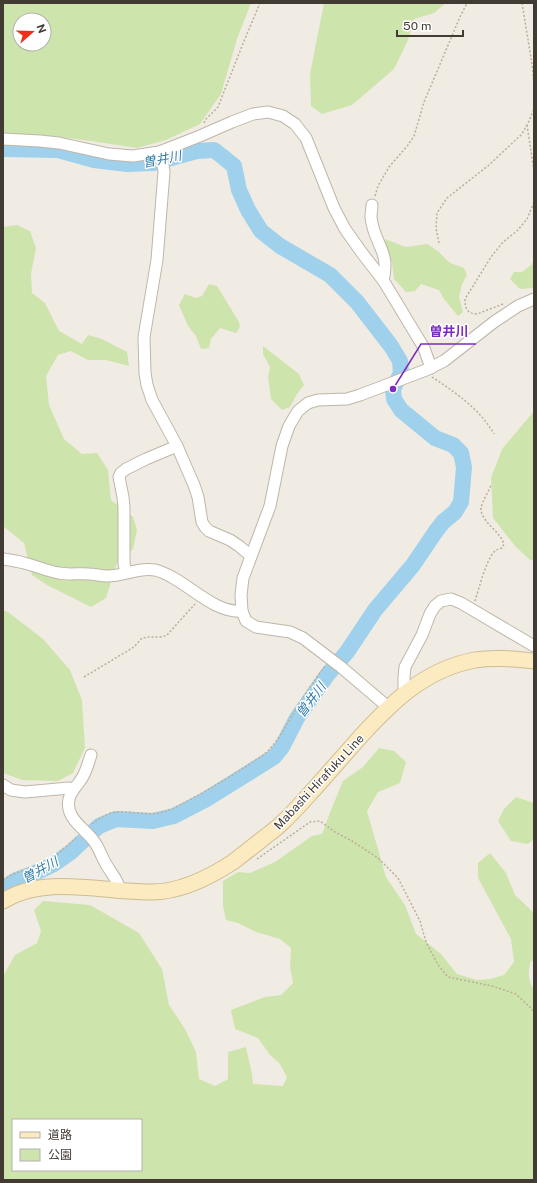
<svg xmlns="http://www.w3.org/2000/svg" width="537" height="1183" font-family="'Public Sans','Noto Sans JP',sans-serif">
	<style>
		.green { fill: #cee4ad; fill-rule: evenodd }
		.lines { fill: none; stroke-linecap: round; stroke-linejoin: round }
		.river { stroke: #a0d1ec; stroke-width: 16 }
		.street-casing { stroke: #beb6a9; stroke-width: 13 }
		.secondary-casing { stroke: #cfbc94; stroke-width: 17 }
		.path { stroke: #bcad98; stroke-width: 1.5; stroke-dasharray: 2 2; stroke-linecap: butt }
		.street { stroke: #fff; stroke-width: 11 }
		.secondary { stroke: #fceac1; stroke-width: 15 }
		.labels { text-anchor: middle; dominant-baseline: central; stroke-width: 3; stroke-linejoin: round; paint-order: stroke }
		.street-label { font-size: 12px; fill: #423b33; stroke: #fff }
		.water-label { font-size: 13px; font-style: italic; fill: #337ca7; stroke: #fff }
		.leader { fill: none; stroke: #7b2cbf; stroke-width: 1.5 }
		.callout-dot { fill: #7b2cbf; stroke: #fff; stroke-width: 1.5 }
		.callout-label { font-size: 13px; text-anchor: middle; font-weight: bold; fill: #7b2cbf; stroke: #fff; stroke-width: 3; stroke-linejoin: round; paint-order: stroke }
	</style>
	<rect width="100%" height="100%" fill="#f0ece3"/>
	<g class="green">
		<path d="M 3,3 L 251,3 L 237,39 L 221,94 L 200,124 L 166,140 L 137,148 L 91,141 L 53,136 L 3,133 ZM 20,20 L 44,20 L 44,44 L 20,44 Z"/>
		<polygon points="324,3 446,3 434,13 414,19 408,40 394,69 352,105 322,114 311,106 310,74"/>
		<polygon points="17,225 30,231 36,248 31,274 32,293 45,303 59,331 82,344 88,335 102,339 127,352 129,366 106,360 88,360 71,351 58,355 46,376 49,405 64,439 82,454 97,453 108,470 111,500 133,517 137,530 133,549 117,563 106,598 91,607 47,585 32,575 24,543 3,526 3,227"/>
		<polygon points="385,239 406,247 427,244 439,252 450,263 464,268 467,275 462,284 459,297 463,312 458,316 444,299 439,290 421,284 415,291 406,292 394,279 392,263 386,248"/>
		<polygon points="534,260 534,288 520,289 510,279 514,272 522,272 531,265"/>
		<polygon points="209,284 217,286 239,322 240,327 236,333 220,328 211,339 209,348 201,349 196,336 188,326 179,305 185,294 196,298 202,296"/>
		<polygon points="263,346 299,374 304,385 297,394 290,407 282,410 271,399 268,377 270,367 263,354"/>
		<polygon points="534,411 534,560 530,560 515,546 493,518 491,478 502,449"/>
		<polygon points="3,610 8,612 43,639 70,670 82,700 85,748 73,773 58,781 22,780 3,773"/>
		<path d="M 379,748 L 394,751 L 406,762 L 400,783 L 378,792 L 367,811 L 386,877 L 405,905 L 416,934 L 441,954 L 457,974 L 477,980 L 490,979 L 504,975 L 514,962 L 511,939 L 478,878 L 478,863 L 490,853 L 506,873 L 515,895 L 534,913 L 534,961 L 531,961 C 528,972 527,979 534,989 L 534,1180 L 3,1180 L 3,976 L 15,955 L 37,943 L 41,931 L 34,910 L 43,901 L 90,905 L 139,933 L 162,969 L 169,1005 L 185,1029 L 196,1052 L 199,1079 L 215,1086 L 228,1079 L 228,1052 L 246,1047 L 252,1074 L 253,1084 L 283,1086 L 287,1077 L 280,1064 L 270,1055 L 258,1038 L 235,1029 L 231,1010 L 265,997 L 281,995 L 293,983 L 290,967 L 291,948 L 280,939 L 256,932 L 238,923 L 226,920 L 223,906 L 223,881 L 238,872 L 250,873 L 275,862 L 312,836 L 322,834 L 331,810 L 343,781 L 363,767 ZM 13,1120 L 141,1120 L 141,1170 L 13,1170 Z"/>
		<polygon points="516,797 534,803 534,839 528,844 511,841 498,821 504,809"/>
	</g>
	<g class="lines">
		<polyline class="river" points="3,149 58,150 94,160 127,164 153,163 197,151 214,150 223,157 234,166 239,190 248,210 261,231 280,246 330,275 357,302 391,346 400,361 401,373 393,389 394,399 401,410 435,438 453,445 461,453 464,467 461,502 455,512 443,522 436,531 413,565 375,610 347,652 328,674 297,718 282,747 274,757 205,800 174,816 153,821 116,819 99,826 71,852 54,864 35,873 16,880 3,889"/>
		<g class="street-casing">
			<g id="street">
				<polyline points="3,139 40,141 59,143 109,154 133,156 159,152 200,136 232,122 253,114 268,112 283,116 295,124 306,138 334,208 345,229 362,253 383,280 424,348 431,368"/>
				<polyline points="159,152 163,165 164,172 157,260 144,337 145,373 147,385 152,400 177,446 194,485 198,497 202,522 205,527 209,531 230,540 239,546 251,556"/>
				<path d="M 372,205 C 372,209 371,213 371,217 C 373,242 391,252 383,280"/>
				<path d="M 3,559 C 10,560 17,561 24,563 C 36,566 47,571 59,573 C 69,575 79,573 89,574 C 95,574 101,576 107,576 C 124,576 139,567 155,570 C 184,577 212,614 242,611"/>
				<polyline points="126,572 124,564 124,508 123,497 119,477 121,473 126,469 146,459 177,446"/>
				<polyline points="406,692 404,687 404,677 405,667 422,635 430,614 435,606 441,601 451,599 461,603 534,646"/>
				<polyline points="388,707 341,667 303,638 290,632 256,627 246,621 242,611 241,595 243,578 270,506 282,446 289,426 298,411 308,403 318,400 347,399 360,395 426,370 444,361 494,322 518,306 534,299"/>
				<path d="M 91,755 C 88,763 86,774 80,781 C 76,787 71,791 69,799 C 65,818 83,827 93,840 C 99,847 101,856 106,864 C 112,875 118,879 120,891"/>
				<polyline points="3,785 11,790 25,792 69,788 73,789"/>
			</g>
		</g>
		<g class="secondary-casing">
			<path id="secondary" d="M 3,901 C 45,874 105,893 152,892 C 181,892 210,877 233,862 C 242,855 251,848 260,841 C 267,835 275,830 282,823 C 294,812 305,799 316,787 C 331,770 346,753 361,736 C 393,701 426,669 475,660 C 495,657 514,659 534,661"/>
		</g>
		<g class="path">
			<polyline points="522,3 532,64 534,85"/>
			<polyline points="204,123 206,119 218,107 244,41 260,3"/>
			<polyline points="527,125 534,171"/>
			<polyline points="375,196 378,186 389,167 408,145 414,136 424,102 460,17 467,3"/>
			<polyline points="439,243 436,228 437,213 447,198 489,165 522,134 529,121 534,109"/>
			<path d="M 503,304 L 477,314 C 467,314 465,308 465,299 L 491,257 L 503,242 L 517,231 L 527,219 L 534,202"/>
			<path d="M 432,377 C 456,393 480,409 494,434"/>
			<path d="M 475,601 C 479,588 486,561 494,552 C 497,549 499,549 502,548 L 504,544 C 500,531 480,521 481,508 C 482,502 489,491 491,485"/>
			<polyline points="84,677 134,647 142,638 149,637 162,637 167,635 195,604"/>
			<path d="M 92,824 C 98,820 104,815 111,813 C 128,809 146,817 163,812 C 173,809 182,804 191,799 C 216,786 239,771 262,756 C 275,746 282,732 290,719 C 301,701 312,683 325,666"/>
			<polyline points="257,859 310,822 320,821 335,832 352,841 378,858 398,878 420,921 426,942 438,965 448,977 492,986 516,994 534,1011"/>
			<polyline points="3,880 9,876 29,868 40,865 53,858 77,837"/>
		</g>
		<use href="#street" class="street"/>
		<use href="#secondary" class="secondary"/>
	</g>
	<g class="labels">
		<g class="street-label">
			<text transform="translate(319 782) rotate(-47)">Mabashi Hirafuku Line</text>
		</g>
		<g class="water-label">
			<text transform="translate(162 159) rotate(-11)">曽井川</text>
			<text transform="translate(311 700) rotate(-53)">曽井川</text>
			<text transform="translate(40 870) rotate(-29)">曽井川</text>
		</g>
	</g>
	<path class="leader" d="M393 389L421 344H476"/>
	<circle class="callout-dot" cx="393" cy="389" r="4"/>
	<g class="callout-label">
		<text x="449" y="336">曽井川</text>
	</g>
	<rect width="537" height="1183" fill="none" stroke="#423b33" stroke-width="8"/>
	<rect x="12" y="1119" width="130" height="52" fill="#ffffff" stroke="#b3b1ad"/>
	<rect x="20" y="1132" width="20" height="6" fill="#fceac1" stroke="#b3b1ad"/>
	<text x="48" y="1139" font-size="12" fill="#423b33">道路</text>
	<rect x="20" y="1149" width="20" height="12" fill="#cee4ad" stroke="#b3b1ad"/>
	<text x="48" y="1159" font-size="12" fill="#423b33">公園</text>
	<g transform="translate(32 32) rotate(70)"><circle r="19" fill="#ffffff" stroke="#b3b1ad"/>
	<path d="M0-3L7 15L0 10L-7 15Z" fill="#f02f1b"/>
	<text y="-6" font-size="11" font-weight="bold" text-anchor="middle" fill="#423b33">N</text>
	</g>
	<path d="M397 30v6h66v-6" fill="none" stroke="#423b33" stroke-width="2"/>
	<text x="403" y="30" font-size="12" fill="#423b33" stroke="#ffffff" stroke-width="3" paint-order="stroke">50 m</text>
</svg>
